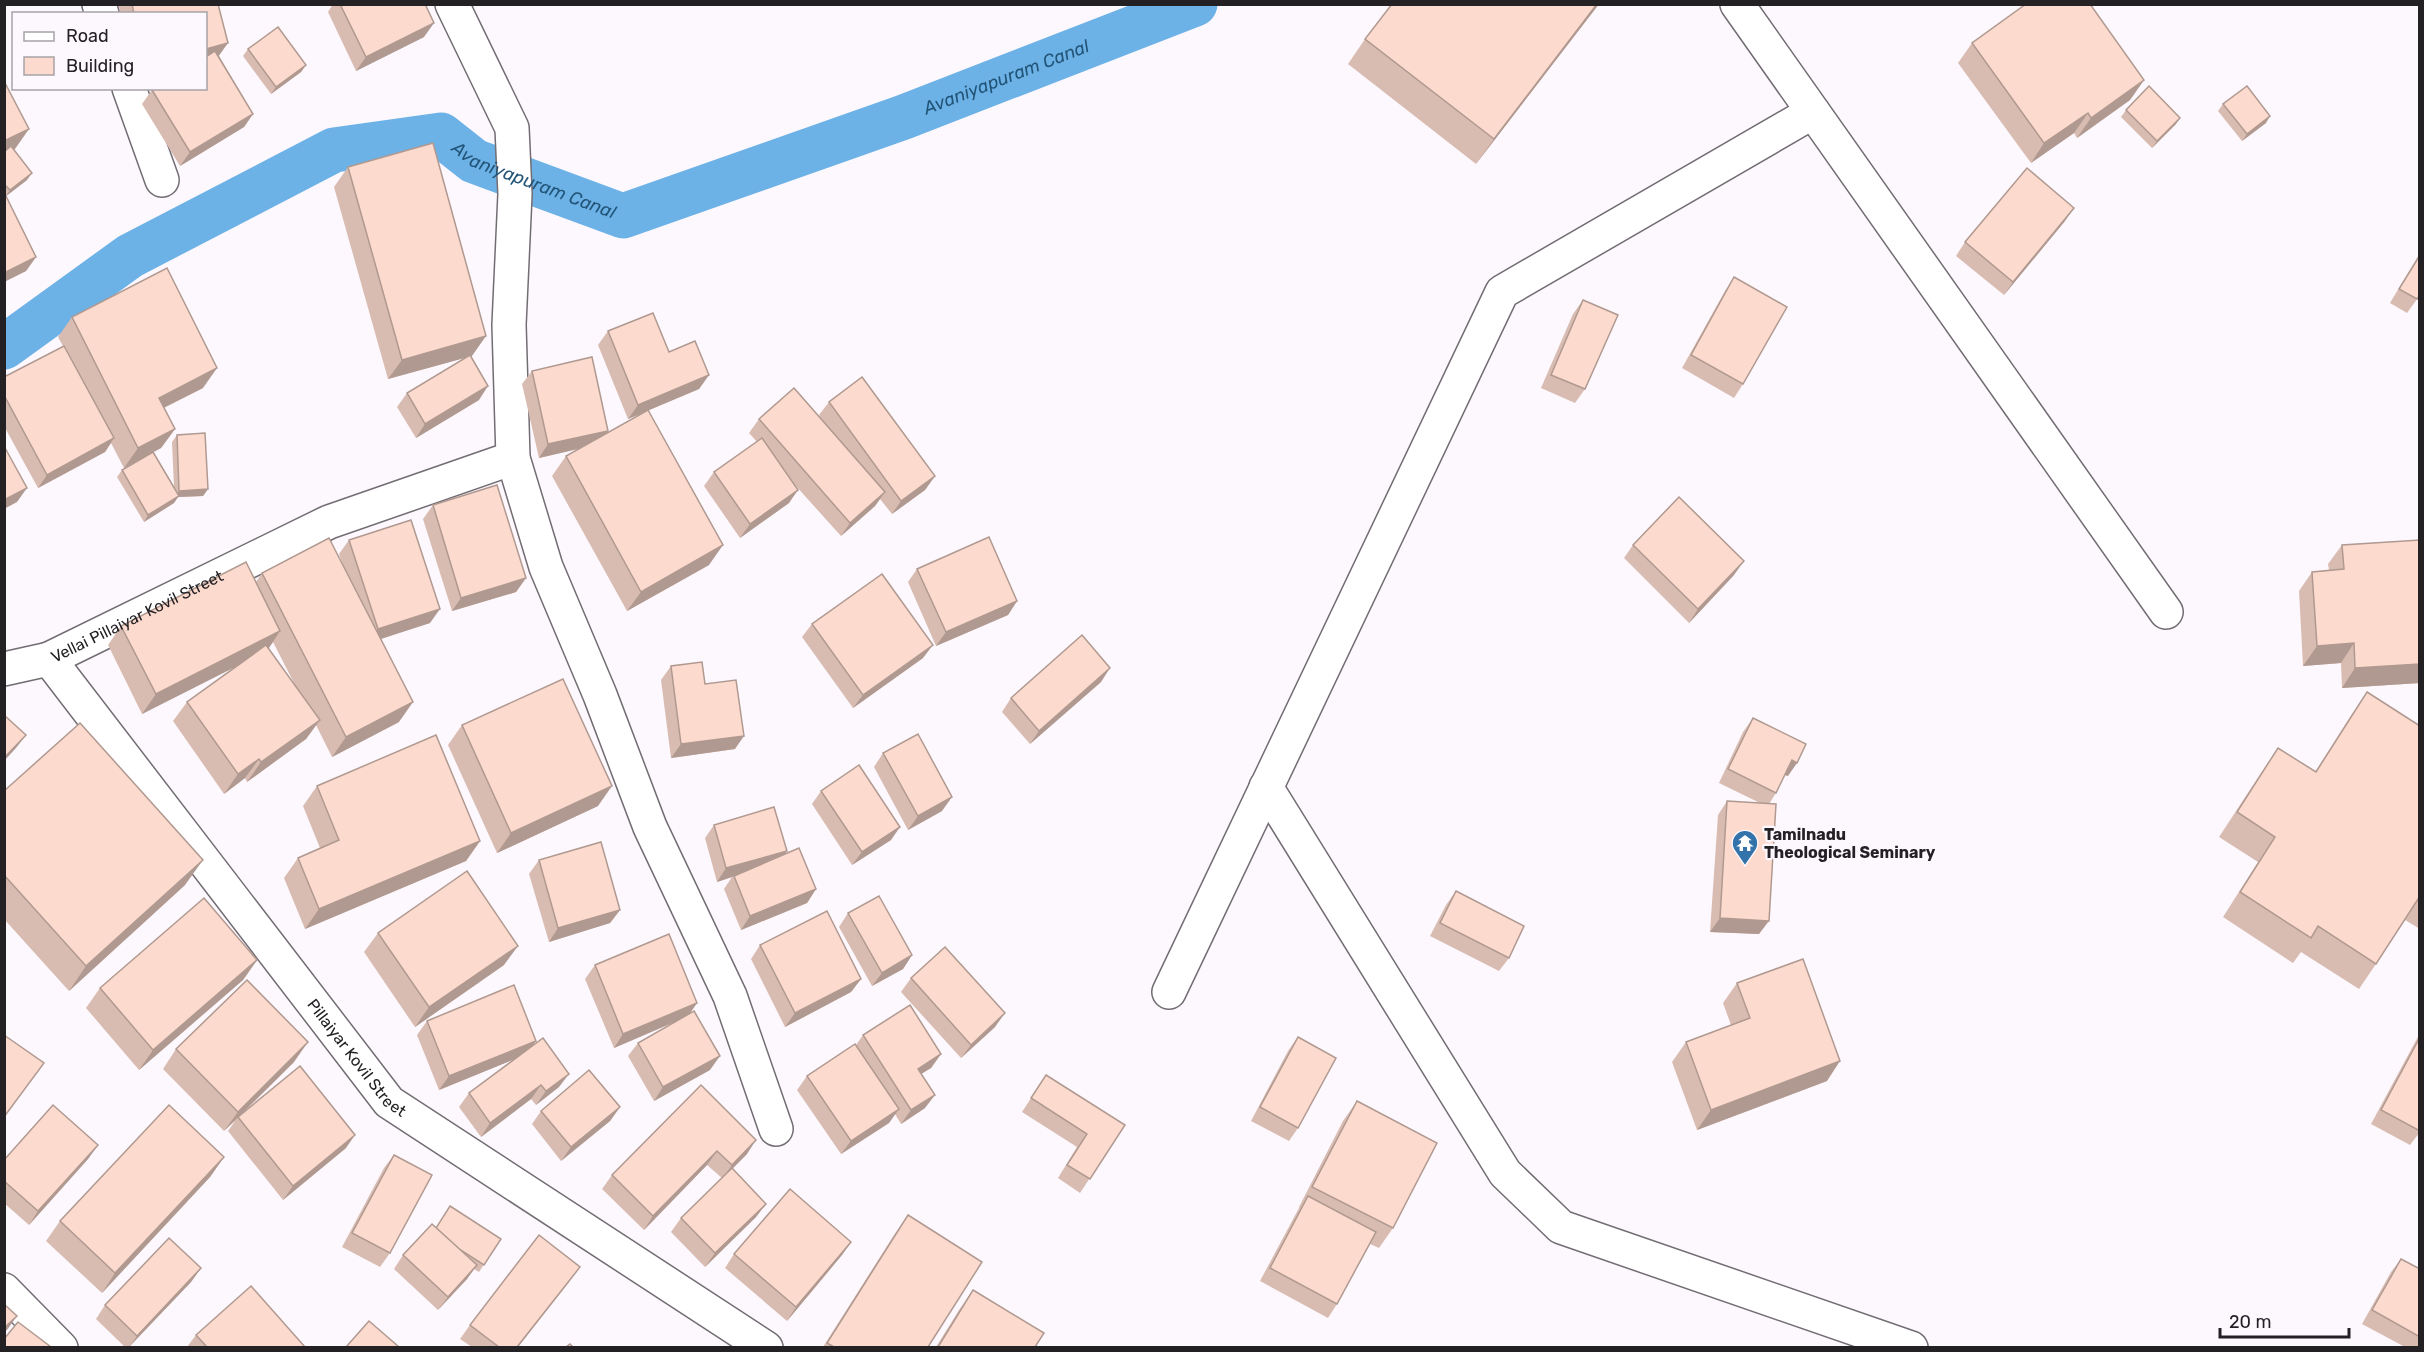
<svg xmlns="http://www.w3.org/2000/svg" width="2424" height="1352" font-family="Rubik,sans-serif">
	<style>
		.lines { fill: none; stroke-linecap: round; stroke-linejoin: round }
		.canal { stroke: #6db2e6; stroke-width: 45 }
		.minor-casing { stroke: #726c73; stroke-width: 36 }
		.minor { stroke: #fff; stroke-width: 33 }
		.wall { fill: #d9bcb1; fill-rule: evenodd }
		.shaded-wall { fill: #b09990 }
		.building { fill: #fcdbce; stroke: #b09990; stroke-width: 1.5 }
		.labels { text-anchor: middle; dominant-baseline: central; stroke-width: 4.5; stroke-linejoin: round; paint-order: stroke }
		.street-label { font-size: 16px; fill: #242124; stroke: #fdf8fe }
		.poi-label { font-size: 16px; font-weight: bold; fill: #242124; stroke: #fdf8fe; text-anchor: start }
		.water-label { font-size: 18px; font-style: italic; fill: #225478; stroke: #fdf8fe }
	</style>
	<rect width="100%" height="100%" fill="#fdf8fe"/>
	<g class="lines">
		<path class="canal" id="s1" d="M 4,347 L 130,256 L 334,150 L 441,135 L 474,161 L 623,216 L 904,117 L 1195,4"/>
		<g class="minor-casing">
			<g id="minor">
				<polyline points="99,4 102,14"/>
				<polyline points="452,4 512,128 515,194 509,325 513,458 546,567 600,695 650,827 730,996 776,1129"/>
				<polyline points="1737,4 2166,612"/>
				<polyline points="129,88 162,180"/>
				<path id="s2" d="M 49,659 L 389,1102 L 766,1348"/>
				<path id="s3" d="M 4,669 L 49,659 L 329,522 L 513,458"/>
				<polyline points="1266,787 1505,1173 1561,1227 1911,1348"/>
				<polyline points="1169,992 1502,292 1813,112"/>
				<polyline points="4,1290 61,1348"/>
			</g>
		</g>
		<use href="#minor" class="minor"/>
	</g>
	<g class="wall">
		<polygon points="118,4 218,4 219,56 253,114 244,127 180,166 142,104 152,90 206,88 206,14 121,14"/>
		<polygon points="333,4 425,4 424,37 356,71 328,12"/>
		<polygon points="1392,4 1599,4 1476,164 1348,64 1365,39"/>
		<polygon points="1972,43 2144,80 2130,100 2077,138 2074,133 2031,163 1958,63"/>
		<polygon points="248,49 306,65 301,72 271,94 243,56"/>
		<polygon points="4,81 15,149 13,149 27,180 6,196 36,257 26,271 4,282"/>
		<polygon points="2223,104 2266,123 2242,141 2218,111"/>
		<polygon points="2126,110 2176,124 2152,148 2121,117"/>
		<polygon points="348,167 472,356 470,356 479,400 416,438 397,407 407,393 467,357 388,379 334,187"/>
		<polygon points="2065,221 2004,295 1956,256 1965,242"/>
		<polygon points="2420,253 2420,295 2407,313 2390,303"/>
		<polygon points="1734,277 1743,384 1734,398 1682,368 1725,291"/>
		<polygon points="1583,300 1585,389 1575,403 1541,388 1573,314"/>
		<polygon points="72,317 203,388 164,408 175,429 161,448 153,452 174,487 172,442 177,435 208,489 203,496 178,497 174,503 144,522 117,477 122,470 148,455 124,468 111,443 105,452 38,488 4,426 4,377 63,346 58,337"/>
		<polygon points="608,331 669,352 709,375 699,389 649,410 709,565 627,611 552,476 566,456 579,449 539,458 522,384 532,371 608,431 605,434 645,412 628,419 598,345"/>
		<polygon points="829,402 935,476 925,490 892,514 880,499 875,506 841,536 795,485 789,503 740,538 704,486 714,472 757,442 749,433 759,419 825,424 819,415"/>
		<polygon points="433,505 526,578 516,592 452,611 423,519"/>
		<path d="M 349,540 L 430,623 L 381,639 L 399,722 L 332,757 L 316,725 L 306,739 L 247,782 L 245,778 L 224,794 L 173,721 L 187,702 L 236,666 L 142,714 L 108,645 L 121,626 L 256,582 L 262,573 L 343,565 L 339,554 ZM 273,642 L 295,685 L 268,648 Z"/>
		<polygon points="2420,540 2420,683 2342,688 2341,663 2303,666 2299,591 2312,572 2329,570 2328,564 2342,545"/>
		<polygon points="1633,545 1734,575 1689,623 1624,558"/>
		<polygon points="917,569 1017,601 1008,615 936,646 908,582"/>
		<polygon points="812,624 923,658 853,708 802,637"/>
		<polygon points="671,666 705,684 735,749 671,758 661,680"/>
		<polygon points="1101,682 1030,744 1002,712 1011,698"/>
		<polygon points="2367,692 2420,726 2420,929 2405,920 2376,964 2359,989 2301,952 2293,963 2223,917 2258,862 2219,837 2261,773 2278,748 2315,772 2350,717"/>
		<polygon points="1753,718 1788,776 1785,775 1776,793 1769,804 1759,934 1710,932 1718,815 1727,801 1760,803 1719,783 1743,732"/>
		<polygon points="462,725 598,806 497,853 448,745"/>
		<polygon points="883,753 942,811 908,830 874,767"/>
		<polygon points="317,786 480,841 466,861 305,929 284,878 298,858 320,848 303,806"/>
		<polygon points="4,791 185,885 69,991 4,919"/>
		<polygon points="821,791 891,840 852,865 812,804"/>
		<polygon points="714,825 787,851 784,855 816,889 807,903 741,930 724,889 732,877 717,882 705,838"/>
		<polygon points="539,860 620,910 610,923 549,942 529,874"/>
		<polygon points="1456,891 1509,958 1499,971 1430,936 1446,905"/>
		<polygon points="848,913 912,955 903,969 872,986 839,927"/>
		<polygon points="378,933 504,965 415,1027 364,952"/>
		<polygon points="760,945 861,979 851,992 785,1027 751,959"/>
		<polygon points="257,960 243,980 139,1070 86,1008 100,988"/>
		<polygon points="595,965 697,1003 690,1013 710,1070 654,1101 628,1056 638,1043 675,1022 614,1048 585,979"/>
		<polygon points="911,978 995,1027 961,1058 901,992"/>
		<polygon points="1737,983 1827,1081 1697,1130 1672,1062 1686,1042 1731,1025 1723,1003"/>
		<polygon points="427,1021 536,1041 532,1047 559,1087 536,1105 531,1099 481,1137 459,1107 469,1093 515,1059 439,1090 417,1035"/>
		<polygon points="2420,1033 2420,1132 2410,1145 2371,1124"/>
		<polygon points="863,1035 941,1054 931,1068 921,1074 925,1108 901,1124 895,1114 889,1123 841,1154 797,1090 807,1076 856,1045"/>
		<polygon points="1298,1037 1298,1128 1289,1141 1251,1121 1288,1051"/>
		<polygon points="176,1049 294,1062 243,1113 346,1148 283,1200 228,1131 235,1121 224,1131 163,1069"/>
		<polygon points="1046,1075 1125,1125 1080,1193 1058,1178 1077,1147 1022,1112"/>
		<polygon points="701,1085 747,1154 732,1169 766,1204 756,1217 705,1267 671,1232 681,1218 722,1178 707,1165 644,1230 602,1189 612,1175"/>
		<polygon points="1357,1101 1393,1228 1379,1248 1370,1244 1337,1304 1328,1318 1260,1281 1299,1208 1299,1207 1343,1121"/>
		<polygon points="620,1107 610,1121 561,1161 532,1124 541,1111"/>
		<polygon points="98,1145 88,1159 29,1225 4,1203 4,1160"/>
		<polygon points="394,1155 390,1253 380,1267 342,1247 384,1168"/>
		<polygon points="224,1157 210,1177 102,1293 46,1241 60,1221"/>
		<polygon points="908,1215 928,1347 823,1347 894,1235"/>
		<polygon points="436,1227 501,1239 479,1272 474,1269 467,1279 438,1310 394,1269 403,1255"/>
		<polygon points="851,1242 842,1255 787,1321 725,1268 734,1254"/>
		<polygon points="2401,1259 2420,1269 2420,1343 2417,1347 2405,1347 2362,1324 2391,1272"/>
		<polygon points="201,1268 191,1282 129,1347 125,1347 96,1319 105,1305"/>
		<polygon points="570,1281 518,1347 472,1347 460,1339 470,1325"/>
		<polygon points="973,1290 1035,1347 936,1347 959,1310"/>
		<polygon points="196,1335 305,1347 187,1347"/>
	</g>
	<g class="shaded-wall">
		<polygon points="1597,4 1599,4 1476,164 1494,139"/>
		<polygon points="434,23 424,37 356,71 366,57"/>
		<polygon points="228,43 218,57 206,60 206,49"/>
		<polygon points="306,65 301,72 271,94 276,87"/>
		<polygon points="2144,80 2130,100 2077,138 2091,118"/>
		<polygon points="2088,113 2074,133 2031,163 2044,143"/>
		<polygon points="253,114 244,127 180,166 190,152"/>
		<polygon points="2270,116 2266,123 2242,141 2247,134"/>
		<polygon points="2180,118 2176,124 2152,148 2157,141"/>
		<polygon points="29,129 15,149 4,154 4,141"/>
		<polygon points="32,173 27,180 5,197 10,190"/>
		<polygon points="2074,208 2065,221 2004,295 2013,282"/>
		<polygon points="36,257 26,271 4,282 4,273"/>
		<polygon points="486,336 472,356 388,379 402,360"/>
		<polygon points="217,368 203,388 145,417 159,398"/>
		<polygon points="709,375 699,389 628,419 638,405"/>
		<polygon points="488,386 479,400 416,438 425,424"/>
		<polygon points="175,429 161,448 124,468 138,448"/>
		<polygon points="608,431 598,444 539,458 548,444"/>
		<polygon points="114,438 105,452 38,488 47,475"/>
		<polygon points="935,476 925,490 892,514 901,501"/>
		<polygon points="27,488 17,502 4,509 4,500"/>
		<polygon points="208,489 203,496 178,497 174,503 144,522 148,515 174,498 179,491"/>
		<polygon points="798,490 789,503 740,538 750,524"/>
		<polygon points="885,492 875,506 841,536 850,523"/>
		<polygon points="723,545 709,565 627,611 641,592"/>
		<polygon points="1744,561 1734,575 1689,623 1698,609"/>
		<polygon points="526,578 516,592 452,611 461,598"/>
		<polygon points="1017,601 1008,615 936,646 946,632"/>
		<polygon points="440,609 430,623 368,643 378,629"/>
		<polygon points="280,631 267,651 142,714 156,694"/>
		<polygon points="2354,643 2341,663 2303,666 2317,646"/>
		<polygon points="933,645 923,658 853,708 863,695"/>
		<polygon points="2420,664 2420,683 2342,688 2355,668"/>
		<polygon points="1110,668 1101,682 1030,744 1039,731"/>
		<polygon points="413,702 399,722 332,757 346,737"/>
		<polygon points="320,720 306,739 247,782 261,762"/>
		<polygon points="26,735 16,748 4,761 4,758"/>
		<polygon points="744,736 735,749 671,758 681,744"/>
		<polygon points="259,759 245,778 224,794 238,774"/>
		<polygon points="1792,760 1797,763 1788,776 1782,774"/>
		<polygon points="612,786 598,806 497,853 511,833"/>
		<polygon points="952,797 942,811 908,830 918,816"/>
		<polygon points="900,827 891,840 852,865 862,852"/>
		<polygon points="480,841 466,861 305,929 319,909"/>
		<polygon points="787,851 777,864 734,876 732,877 717,882 726,868"/>
		<polygon points="203,860 185,885 69,991 86,966"/>
		<polygon points="816,889 807,903 741,930 750,916"/>
		<polygon points="620,910 610,923 549,942 558,928"/>
		<polygon points="1720,918 1769,921 1759,934 1710,932"/>
		<polygon points="518,946 504,965 415,1027 429,1007"/>
		<polygon points="912,955 903,969 872,986 882,973"/>
		<polygon points="257,960 243,980 139,1070 153,1050"/>
		<polygon points="861,979 851,992 785,1027 795,1013"/>
		<polygon points="697,1003 688,1016 614,1048 623,1034"/>
		<polygon points="1005,1013 995,1027 961,1058 971,1045"/>
		<polygon points="536,1041 527,1054 439,1090 449,1076"/>
		<polygon points="308,1042 294,1062 224,1131 238,1112"/>
		<polygon points="941,1054 931,1068 908,1082 918,1069"/>
		<polygon points="720,1056 710,1070 654,1101 663,1087"/>
		<polygon points="1840,1061 1827,1081 1697,1130 1711,1110"/>
		<polygon points="569,1074 559,1087 536,1105 546,1091"/>
		<polygon points="541,1085 531,1099 481,1137 490,1123"/>
		<polygon points="935,1095 925,1108 901,1124 911,1110"/>
		<polygon points="620,1107 610,1121 561,1161 571,1147"/>
		<polygon points="899,1109 889,1123 841,1154 851,1141"/>
		<polygon points="355,1135 346,1148 283,1200 293,1186"/>
		<polygon points="756,1140 747,1154 722,1179 732,1165"/>
		<polygon points="98,1145 88,1159 29,1225 38,1211"/>
		<polygon points="717,1151 707,1165 644,1230 653,1216"/>
		<polygon points="224,1157 210,1177 102,1293 115,1273"/>
		<polygon points="766,1204 756,1217 705,1267 715,1253"/>
		<polygon points="851,1242 842,1255 787,1321 796,1307"/>
		<polygon points="477,1265 467,1279 438,1310 448,1297"/>
		<polygon points="580,1267 518,1347 517,1347"/>
		<polygon points="201,1268 191,1282 129,1347 137,1336"/>
		<polygon points="17,1316 7,1330 4,1332 4,1328"/>
	</g>
	<g class="building">
		<polygon points="132,4 218,4 228,43 206,49 206,14 134,14"/>
		<polygon points="340,4 425,4 434,23 366,57"/>
		<polygon points="1392,4 1597,4 1494,139 1365,39"/>
		<polygon points="2026,4 2090,4 2144,80 2091,118 2088,113 2044,143 1972,43"/>
		<polygon points="278,27 306,65 276,87 248,49"/>
		<polygon points="215,51 253,114 190,152 152,90 154,88 206,88 206,57"/>
		<polygon points="4,81 29,129 4,141"/>
		<polygon points="2149,86 2180,118 2157,141 2126,110"/>
		<polygon points="2247,86 2270,116 2247,134 2223,104"/>
		<polygon points="433,143 486,336 402,360 348,167"/>
		<polygon points="11,146 32,173 10,190 4,184 4,152"/>
		<polygon points="2027,168 2074,208 2013,282 1965,242"/>
		<polygon points="4,192 36,257 4,273"/>
		<polygon points="2420,255 2420,295 2417,299 2399,289"/>
		<polygon points="167,268 217,368 159,398 175,429 138,448 72,317"/>
		<polygon points="1734,277 1787,307 1743,384 1691,355"/>
		<polygon points="1583,300 1618,315 1585,389 1551,375"/>
		<polygon points="653,313 669,352 695,341 709,375 638,405 608,331"/>
		<polygon points="64,346 114,438 47,475 4,395 4,377"/>
		<polygon points="470,355 488,386 425,424 407,393"/>
		<polygon points="592,357 608,431 548,444 532,371"/>
		<polygon points="862,377 935,476 901,501 829,402"/>
		<polygon points="794,388 885,492 850,523 759,419"/>
		<polygon points="648,410 723,545 641,592 566,456"/>
		<polygon points="205,433 208,489 179,491 177,435"/>
		<polygon points="762,438 798,490 750,524 714,472"/>
		<polygon points="4,446 27,488 4,500"/>
		<polygon points="153,452 179,496 148,515 122,470"/>
		<polygon points="497,485 526,578 461,598 433,505"/>
		<polygon points="1679,497 1744,561 1698,609 1633,545"/>
		<polygon points="411,520 440,609 378,629 349,540"/>
		<polygon points="989,537 1017,601 946,632 917,569"/>
		<polygon points="329,538 413,702 346,737 262,573"/>
		<polygon points="2420,540 2420,664 2355,668 2354,643 2317,646 2312,572 2344,569 2342,545"/>
		<polygon points="246,562 280,631 156,694 121,626"/>
		<polygon points="882,574 933,645 863,695 812,624"/>
		<polygon points="1082,635 1110,668 1039,731 1011,698"/>
		<polygon points="266,645 320,720 261,762 259,759 238,774 187,702"/>
		<polygon points="702,662 705,684 736,680 744,736 681,744 671,666"/>
		<polygon points="563,679 612,786 511,833 462,725"/>
		<polygon points="2367,692 2420,726 2420,896 2376,964 2318,926 2311,938 2240,892 2275,837 2237,812 2278,748 2316,772"/>
		<polygon points="4,715 26,735 4,758"/>
		<polygon points="1753,718 1806,744 1797,763 1792,760 1776,793 1728,769"/>
		<polygon points="80,723 203,860 86,966 4,875 4,791"/>
		<polygon points="918,734 952,797 918,816 883,753"/>
		<polygon points="436,735 480,841 319,909 298,858 339,840 317,786"/>
		<polygon points="859,765 900,827 862,852 821,791"/>
		<polygon points="1727,801 1776,804 1769,921 1720,918"/>
		<polygon points="774,807 787,851 726,868 714,825"/>
		<polygon points="601,842 620,910 558,928 539,860"/>
		<polygon points="799,848 816,889 750,916 734,876"/>
		<polygon points="467,871 518,946 429,1007 378,933"/>
		<polygon points="1456,891 1524,926 1509,958 1440,923"/>
		<polygon points="879,896 912,955 882,973 848,913"/>
		<polygon points="204,898 257,960 153,1050 100,988"/>
		<polygon points="827,911 861,979 795,1013 760,945"/>
		<polygon points="669,934 697,1003 623,1034 595,965"/>
		<polygon points="945,947 1005,1013 971,1045 911,978"/>
		<polygon points="1803,959 1840,1061 1711,1110 1686,1042 1750,1018 1737,983"/>
		<polygon points="247,980 308,1042 238,1112 176,1049"/>
		<polygon points="514,985 536,1041 449,1076 427,1021"/>
		<polygon points="910,1005 941,1054 918,1069 935,1095 911,1110 863,1035"/>
		<polygon points="694,1011 720,1056 663,1087 638,1043"/>
		<polygon points="4,1035 44,1063 4,1117"/>
		<polygon points="1298,1037 1336,1058 1298,1128 1260,1107"/>
		<polygon points="2420,1037 2420,1131 2381,1110"/>
		<polygon points="543,1038 569,1074 546,1091 541,1085 490,1123 469,1093"/>
		<polygon points="855,1044 899,1109 851,1141 807,1076"/>
		<polygon points="300,1066 355,1135 293,1186 238,1117"/>
		<polygon points="589,1070 620,1107 571,1147 541,1111"/>
		<polygon points="1046,1075 1125,1125 1090,1179 1067,1165 1087,1134 1031,1098"/>
		<polygon points="701,1085 756,1140 732,1165 717,1151 653,1216 612,1175"/>
		<polygon points="1357,1101 1437,1143 1393,1228 1312,1187"/>
		<polygon points="53,1105 98,1145 38,1211 4,1181 4,1160"/>
		<polygon points="169,1105 224,1157 115,1273 60,1221"/>
		<polygon points="394,1155 432,1175 390,1253 352,1233"/>
		<polygon points="732,1168 766,1204 715,1253 681,1218"/>
		<polygon points="790,1189 851,1242 796,1307 734,1254"/>
		<polygon points="1308,1196 1376,1232 1337,1304 1270,1268"/>
		<polygon points="450,1206 501,1239 484,1265 459,1249 436,1228"/>
		<polygon points="908,1215 982,1262 928,1347 834,1347 827,1343"/>
		<polygon points="432,1224 477,1265 448,1297 403,1255"/>
		<polygon points="539,1235 580,1267 517,1347 499,1347 470,1325"/>
		<polygon points="169,1238 201,1268 137,1336 105,1305"/>
		<polygon points="2401,1259 2420,1269 2420,1337 2372,1310"/>
		<polygon points="251,1286 305,1347 207,1347 196,1335"/>
		<polygon points="973,1290 1044,1333 1035,1347 938,1347"/>
		<polygon points="4,1304 17,1316 4,1328"/>
		<polygon points="369,1321 399,1347 346,1347"/>
		<polygon points="18,1322 51,1347 4,1347 4,1339"/>
		<polygon points="570,1344 573,1347 566,1347"/>
	</g>
	<defs>
		<g id="temple-pin" transform="scale(1.35)"><path d="M0 17L-7.5 6A9.5 9.5 0 1 1 7.5 6Z" fill="#3373a9" stroke="#fdf8fe"/><path d="M0-6L5-2H3V0L6.5 2.5H4V6H1.5V3h-3V6H-4V2.5H-6.5L-3 0V-2H-5Z" fill="#fff"/></g>
	</defs>
	<g fill-rule="evenodd">
		<use href="#temple-pin" x="1745" y="843"/>
	</g>
	<g class="labels">
		<g class="street-label">
			<text stroke="none"><textPath href="#s3" startOffset="144">Vellai Pillaiyar Kovil Street</textPath></text>
			<text stroke="none"><textPath href="#s2" startOffset="504">Pillaiyar Kovil Street</textPath></text>
		</g>
		<g class="poi-label">
			<text x="1764" y="834">Tamilnadu<tspan x="1764" dy="18">Theological Seminary</tspan></text>
		</g>
		<g class="water-label">
			<text stroke="none"><textPath href="#s1" startOffset="1102">Avaniyapuram Canal</textPath></text>
			<text stroke="none"><textPath href="#s1" startOffset="598">Avaniyapuram Canal</textPath></text>
		</g>
	</g>
	<rect width="2424" height="1352" fill="none" stroke="#242124" stroke-width="12"/>
	<rect x="12" y="12" width="195" height="78" fill="#fdf8fe" stroke="#a6a2a7" stroke-width="1.5"/>
	<rect x="24" y="32" width="30" height="9" fill="#ffffff" stroke="#a6a2a7" stroke-width="1.5"/>
	<text x="66" y="42" font-size="18" fill="#242124">Road</text>
	<rect x="24" y="57" width="30" height="18" fill="#fcdbce" stroke="#a6a2a7" stroke-width="1.5"/>
	<text x="66" y="72" font-size="18" fill="#242124">Building</text>
	<path d="M2220 1328v9h129v-9" fill="none" stroke="#242124" stroke-width="3"/>
	<text x="2229" y="1328" font-size="18" fill="#242124" stroke="#fdf8fe" stroke-width="4.5" paint-order="stroke">20 m</text>
</svg>
